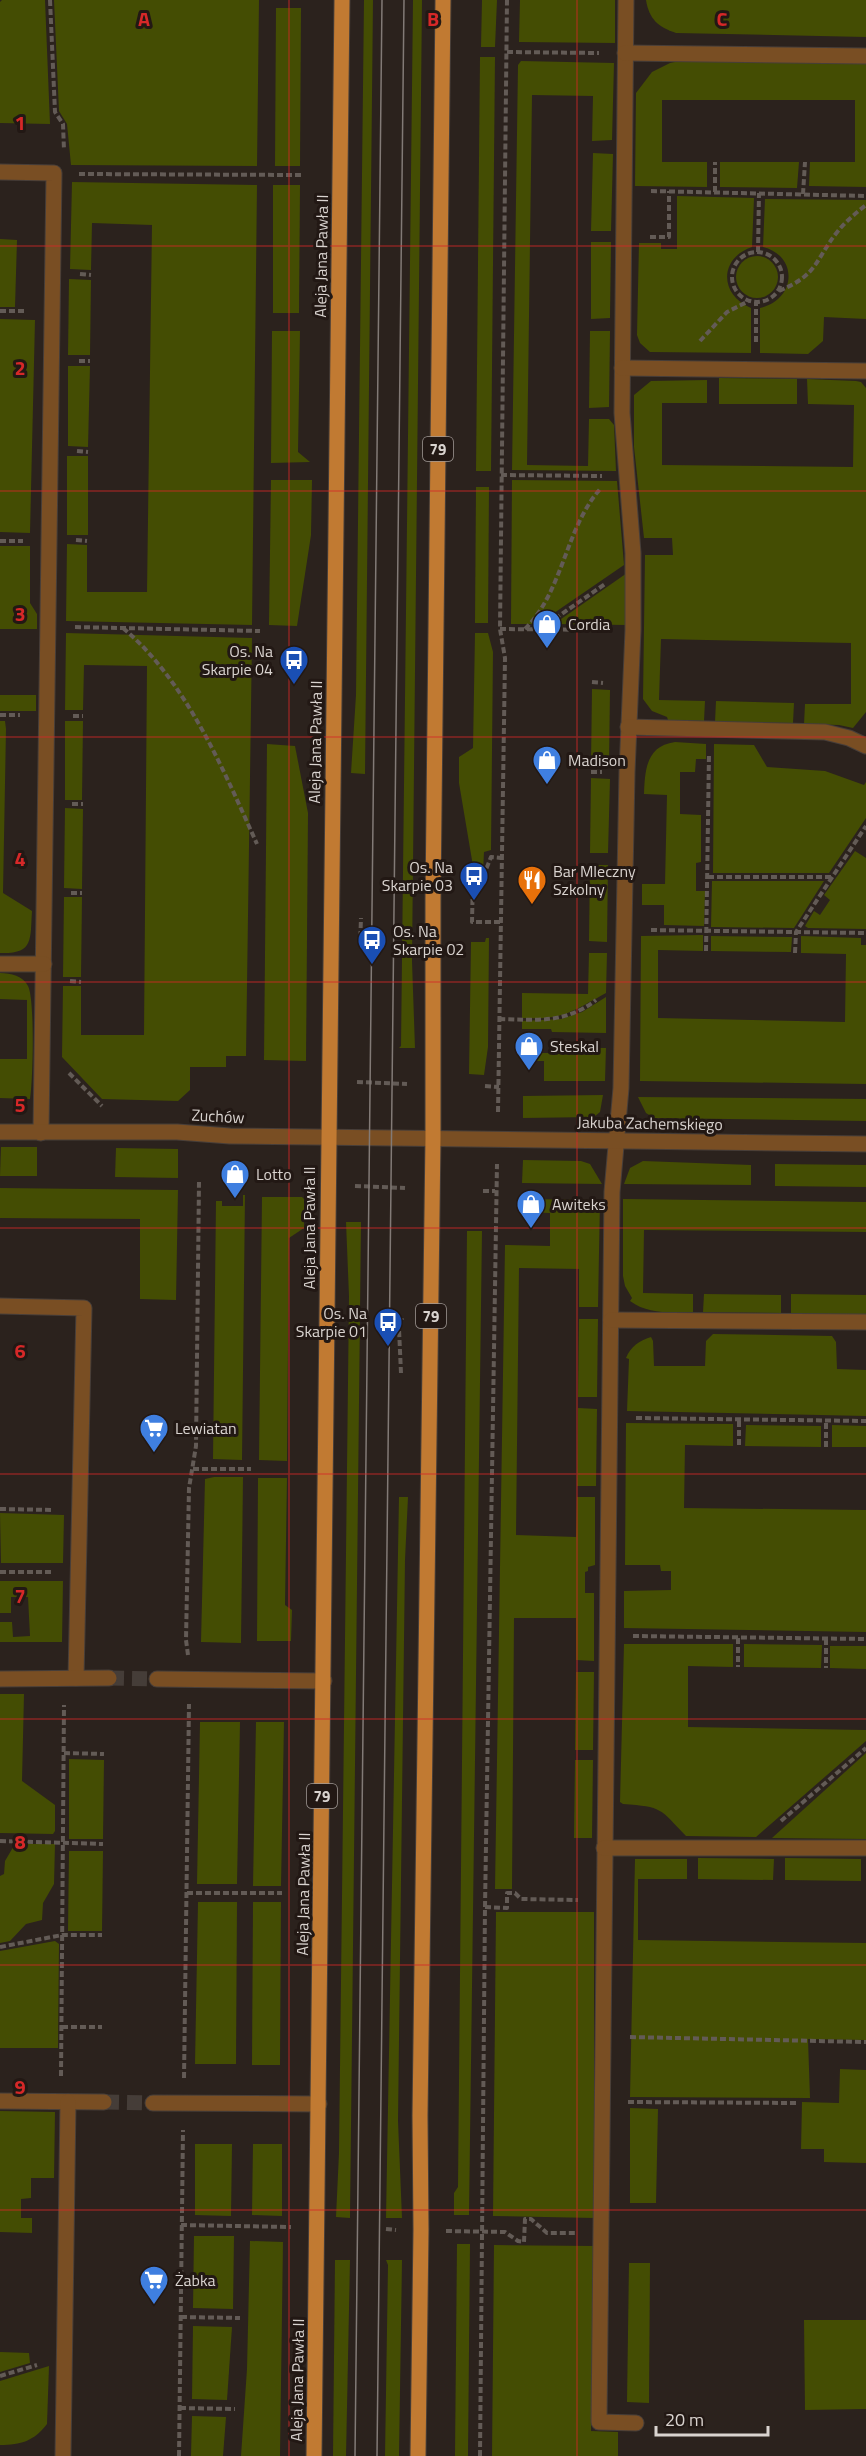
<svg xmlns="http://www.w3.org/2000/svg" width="866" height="2456" font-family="'Titillium Web',sans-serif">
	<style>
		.green { fill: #444d03 }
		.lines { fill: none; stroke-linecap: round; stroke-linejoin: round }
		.minor-tunnel { stroke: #453d38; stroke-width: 15; stroke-dasharray: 15 8; stroke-linecap: butt }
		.minor-casing { stroke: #473e39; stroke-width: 17 }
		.major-casing { stroke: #473e39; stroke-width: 17 }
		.path { stroke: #635b56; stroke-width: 4; stroke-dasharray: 6 3; stroke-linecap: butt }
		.minor { stroke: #794e23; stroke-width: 15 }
		.major { stroke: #c17a32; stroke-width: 15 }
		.tram { stroke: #827a76; stroke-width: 1.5 }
		.grid { fill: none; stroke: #d62828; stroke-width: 1.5; stroke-opacity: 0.55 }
		.labels { text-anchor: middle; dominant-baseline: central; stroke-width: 6; stroke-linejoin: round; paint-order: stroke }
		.shield { fill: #221814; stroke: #a29b97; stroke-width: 1.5 }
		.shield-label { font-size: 15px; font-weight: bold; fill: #d9d3cf }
		.street-label { font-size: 16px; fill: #d9d3cf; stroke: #221814 }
		.poi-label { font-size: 16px; fill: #d9d3cf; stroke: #221814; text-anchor: start }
		.grid-label { font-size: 20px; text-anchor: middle; font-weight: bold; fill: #d62828; stroke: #221814; stroke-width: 6; stroke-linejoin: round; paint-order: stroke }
	</style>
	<rect width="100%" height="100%" fill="#2b221d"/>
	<g class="green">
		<polygon points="2,0 45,0 50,124 0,123 0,2"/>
		<polygon points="54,0 259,0 257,166 71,165 67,124 59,111"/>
		<polygon points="364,0 373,0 365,774 351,773 356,695"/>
		<polygon points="413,0 422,0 412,961 415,1048 399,1048 401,1046"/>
		<polygon points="482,0 497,0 495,47 481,47"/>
		<polygon points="520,0 615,0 615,43 519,42"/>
		<path d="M 646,0 L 866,0 L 866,37 L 676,33 C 658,27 649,19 646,0 Z"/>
		<polygon points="276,8 301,8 300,166 275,166"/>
		<polygon points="480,57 495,57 491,471 476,471"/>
		<polygon points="521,61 614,63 612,140 592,141 593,96 532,95 527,465 588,466 589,419 609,419 614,425 616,471 512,470 518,65"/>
		<polygon points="680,61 866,63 866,187 809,186 810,162 855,162 855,100 662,100 662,162 707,162 707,187 635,186 636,93 652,72 670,63"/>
		<polygon points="593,153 613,154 611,231 591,231"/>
		<polygon points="720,162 799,162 797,188 720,187"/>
		<polygon points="72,182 257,185 252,625 66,621 67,544 87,545 87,592 147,592 152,225 92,223 91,270 70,269"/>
		<polygon points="273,185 300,185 299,313 273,313"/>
		<path d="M 677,196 L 754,198 L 752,247 C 719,258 719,295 751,308 L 751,353 L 650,352 L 640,343 L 637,335 L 639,243 L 661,243 L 661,249 L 677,249 Z"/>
		<path d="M 765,199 L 866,200 L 866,319 L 824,317 L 823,341 L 808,354 L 760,353 L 760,308 C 796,300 799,256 763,247 Z"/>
		<polygon points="0,239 17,240 15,307 0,307"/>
		<polygon points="591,242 611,242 610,318 591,319"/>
		<circle cx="757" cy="277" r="21"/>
		<polygon points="69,279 91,280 90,355 68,355"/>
		<polygon points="0,319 35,320 30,533 0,532"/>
		<polygon points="272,331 300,331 298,452 310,462 271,463"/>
		<polygon points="590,331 610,331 609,407 589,408"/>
		<polygon points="68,366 90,366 88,447 68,446"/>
		<polygon points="719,378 797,379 797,404 719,404"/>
		<polygon points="807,379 856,381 861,382 866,388 866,712 853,728 839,725 804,724 805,704 851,704 851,643 661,639 659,700 705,701 704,721 668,720 667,717 652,711 643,699 645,555 673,555 672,538 644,538 634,447 634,395 651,381 707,380 707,403 662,403 662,465 853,467 854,405 808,404"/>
		<rect x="67" y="456" width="21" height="79"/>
		<polygon points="271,480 312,480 311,535 297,626 269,625"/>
		<polygon points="512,480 617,481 624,565 538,624 511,624"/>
		<polygon points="476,487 489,487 488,623 475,623"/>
		<polygon points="0,546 30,546 30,603 37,614 37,629 0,629"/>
		<polygon points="627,573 626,625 554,624"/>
		<polygon points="66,633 252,638 246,1056 226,1056 226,1067 190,1067 190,1090 178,1101 102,1099 62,1057 63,986 81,986 81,1035 144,1035 147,666 84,665 83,710 65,710"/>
		<polygon points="475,633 488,633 493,652 491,850 484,852 483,872 474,872 459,783 459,757 473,748"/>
		<polygon points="592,689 610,690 609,765 591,765"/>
		<rect x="0" y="695" width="36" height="16"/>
		<polygon points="716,701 794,703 793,723 715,722"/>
		<path d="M 0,721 L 5,721 L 6,729 L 3,893 L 32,911 C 30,940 34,954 0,953 Z"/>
		<polygon points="65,721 83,721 82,800 65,800"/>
		<path d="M 675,742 L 706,744 L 706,759 L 696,759 L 695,772 L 680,772 L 680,814 L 701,815 L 701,862 L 696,863 L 696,891 L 705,891 L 704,926 L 664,925 L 664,905 L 642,905 L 642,884 L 665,884 L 667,795 L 644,794 C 645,770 646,746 675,742 Z"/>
		<polygon points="267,744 295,746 308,813 306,1061 264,1060"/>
		<polygon points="714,744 754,745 767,767 825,771 864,785 866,782 866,818 829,873 713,873"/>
		<polygon points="591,778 610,779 608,853 590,853"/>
		<polygon points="65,808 83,809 82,889 64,888"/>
		<polygon points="855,851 866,858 866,929 808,928 805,926 814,911 820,915 830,900 824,895"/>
		<polygon points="590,865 608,865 607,942 589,941"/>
		<polygon points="712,881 824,881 794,928 711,927"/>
		<polygon points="64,897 82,897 81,977 63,977"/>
		<polygon points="703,935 703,951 658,950 658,1018 845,1022 846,954 801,953 801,936 861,938 861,945 866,945 866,1084 640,1081 641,936"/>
		<polygon points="711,936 792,937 791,952 711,951"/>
		<polygon points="486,938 489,938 488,1047 484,1075 469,1074 471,942 485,942"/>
		<path d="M 589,953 L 607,953 L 606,993 C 571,1012 564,1020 522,1018 L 522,993 L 588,994 Z"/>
		<path d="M 0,973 C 11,973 23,976 28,986 C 35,999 33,1082 30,1099 L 0,1098 L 0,1059 L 27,1059 L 27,1000 L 0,999 Z"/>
		<polygon points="606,997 606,1033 552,1032 551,1029 522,1029 522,1021 561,1019 582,1012"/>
		<polygon points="552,1047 606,1048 605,1081 544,1081 544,1061 522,1061 522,1053 552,1053"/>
		<polygon points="603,1095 600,1112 594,1117 523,1118 523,1096"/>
		<polygon points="638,1097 866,1099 866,1121 654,1118 646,1113"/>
		<polygon points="1,1147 37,1147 37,1176 0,1176"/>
		<polygon points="116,1148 178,1149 178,1178 115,1177"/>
		<polygon points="523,1160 581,1161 590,1164 602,1184 522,1183"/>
		<polygon points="643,1161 751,1165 751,1185 624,1184 630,1168"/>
		<polygon points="775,1164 866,1165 866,1187 775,1186"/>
		<polygon points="0,1188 178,1190 176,1300 140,1299 140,1219 0,1218"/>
		<polygon points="243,1195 245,1195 242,1460 213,1459 216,1201 222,1201 222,1206 243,1206"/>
		<polygon points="262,1197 302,1197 304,1199 304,1228 289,1238 287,1461 259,1460"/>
		<polygon points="522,1199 600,1200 598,1307 579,1307 579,1269 519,1268 516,1535 576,1537 577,1497 595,1497 595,1565 588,1567 588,1571 585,1572 585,1593 594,1593 594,1661 576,1660 576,1618 514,1618 512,1889 495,1889 505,1245 550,1246 550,1213 522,1212"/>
		<path d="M 623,1199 L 866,1202 L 866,1232 L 644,1230 L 643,1293 L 693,1294 L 693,1312 C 671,1312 649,1315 630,1301 L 632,1298 L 625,1286 L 623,1276 Z"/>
		<polygon points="346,1222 361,1222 350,2218 336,2217 339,2153 349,1296"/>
		<polygon points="467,1231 482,1231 469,2215 454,2215 454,2193 458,2187"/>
		<polygon points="704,1294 781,1295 781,1313 703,1312"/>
		<polygon points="791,1294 866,1295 866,1314 791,1314"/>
		<polygon points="579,1319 598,1319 597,1397 578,1397"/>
		<path d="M 713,1334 L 832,1336 L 836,1342 L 837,1369 L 866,1370 L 866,1416 L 627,1411 L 629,1359 L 626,1358 C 631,1346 639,1341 651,1337 L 653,1341 L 654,1366 L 705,1366 L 706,1341 Z"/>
		<polygon points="578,1408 597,1409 596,1486 577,1486"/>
		<polygon points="626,1423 733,1424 733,1446 685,1445 684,1508 866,1510 866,1632 624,1628 624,1591 671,1590 671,1571 661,1571 660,1565 625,1565"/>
		<polygon points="746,1425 821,1426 821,1447 745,1446"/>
		<polygon points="832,1425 866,1426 866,1447 832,1447"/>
		<polygon points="214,1477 243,1477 241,1643 201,1642 205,1479"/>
		<polygon points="258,1478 287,1478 285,1605 292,1610 291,1641 257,1641"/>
		<polygon points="399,1497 408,1497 405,1560 398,2121 402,2218 386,2218"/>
		<polygon points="0,1513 64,1515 63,1563 1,1563"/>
		<polygon points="0,1581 63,1581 62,1642 0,1642 0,1622 12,1622 13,1637 30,1636 28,1597 11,1597 11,1613 0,1613"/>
		<path d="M 624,1644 L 733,1644 L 733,1667 L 688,1666 L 688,1727 L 866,1730 L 866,1741 L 756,1837 L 686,1836 C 659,1808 663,1807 623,1804 L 620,1802 Z"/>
		<polygon points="744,1644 822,1645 821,1668 744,1667"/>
		<polygon points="830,1646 866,1646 866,1669 830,1668"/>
		<polygon points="576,1672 594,1672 593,1750 575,1750"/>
		<polygon points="0,1694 24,1694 22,1781 55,1805 55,1831 53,1834 0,1833"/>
		<polygon points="200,1722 240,1722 237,1884 197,1884"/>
		<polygon points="256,1722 284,1722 281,1886 253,1886"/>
		<polygon points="866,1753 866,1839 772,1838"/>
		<polygon points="69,1759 104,1760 103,1839 69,1839"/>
		<polygon points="575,1760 593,1760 592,1838 574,1838"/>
		<polygon points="15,1844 55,1844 54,1884 43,1903 42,1920 26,1924 10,1941 0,1943 0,1876 4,1874 5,1861"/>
		<polygon points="69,1851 103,1851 102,1931 68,1931"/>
		<polygon points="698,1858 774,1859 773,1880 698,1879"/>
		<polygon points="785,1858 861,1859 861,1881 785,1880"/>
		<polygon points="635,1859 687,1859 687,1879 638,1879 638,1940 866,1943 866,2040 808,2039 810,2098 630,2097"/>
		<polygon points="198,1902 237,1902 236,2064 195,2064"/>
		<polygon points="253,1902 281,1902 280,2065 252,2065"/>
		<polygon points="496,1912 594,1912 594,2218 493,2216"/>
		<polygon points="55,1941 59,1944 58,2048 0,2048 0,1951"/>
		<polygon points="840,2069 866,2070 866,2163 824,2162 824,2149 801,2149 802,2102 839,2103"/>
		<polygon points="630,2108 658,2109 656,2203 630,2203"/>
		<polygon points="0,2111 55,2112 54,2178 31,2178 31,2198 21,2199 21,2218 32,2218 32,2233 0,2232"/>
		<polygon points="195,2144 232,2144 231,2216 195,2215"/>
		<polygon points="253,2144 282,2144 282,2216 252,2215"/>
		<polygon points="194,2236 234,2236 233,2309 193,2308"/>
		<polygon points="250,2241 283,2242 280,2456 241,2456 247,2369"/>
		<polygon points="457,2244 470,2244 468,2456 455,2456"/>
		<polygon points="494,2245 594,2246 591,2431 618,2432 618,2456 492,2456"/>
		<polygon points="335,2260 350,2260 346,2456 333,2456"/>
		<polygon points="386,2260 402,2260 399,2456 385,2456 388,2265"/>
		<polygon points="629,2263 650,2263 649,2403 627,2402"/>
		<polygon points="804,2320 866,2320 866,2409 805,2410"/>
		<polygon points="193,2326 232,2327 227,2400 192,2399"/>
		<polygon points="0,2352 29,2353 30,2363 0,2372"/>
		<path d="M 49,2366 L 47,2424 C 34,2441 21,2445 0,2445 L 0,2381 Z"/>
		<polygon points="192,2416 226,2417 223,2456 191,2456"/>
	</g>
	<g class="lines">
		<g class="minor-tunnel">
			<polyline points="109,1678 157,1679"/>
			<polyline points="104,2102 153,2103"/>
		</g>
		<g class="minor-casing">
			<g id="minor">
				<polyline points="626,0 622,413 633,553 633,630 627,772 621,1088 612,1192 599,2422 636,2423"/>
				<polyline points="625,53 866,56"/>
				<polyline points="0,172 54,173 41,1133"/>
				<polyline points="622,368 866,371"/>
				<polyline points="628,727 825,732 849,738 866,746"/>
				<polyline points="0,964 44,964"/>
				<polyline points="0,1132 177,1132 230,1136 866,1144"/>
				<polyline points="0,1306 84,1308 76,1678"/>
				<polyline points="611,1320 866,1322"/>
				<polyline points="0,1679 109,1678"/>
				<polyline points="157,1679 324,1681"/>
				<polyline points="604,1848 866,1848"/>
				<polyline points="0,2101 104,2102"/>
				<polyline points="153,2103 319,2104"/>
				<polyline points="63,2456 68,2102"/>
			</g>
		</g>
		<g class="major-casing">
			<g id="major">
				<polyline points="314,2456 342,0"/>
				<polyline points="418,2456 421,2230 420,2116 433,1138 433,899 443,0"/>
			</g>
		</g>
		<g class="path">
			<polyline points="50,0 55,112 63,124 64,150"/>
			<polyline points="507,52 599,53"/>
			<polyline points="79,174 301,175"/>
			<polyline points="651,191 866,196"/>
			<polyline points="715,192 715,162"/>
			<polyline points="803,194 805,162"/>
			<polyline points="650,237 669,237 669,191"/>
			<circle cx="757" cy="277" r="25"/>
			<polyline points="758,252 759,193"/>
			<polyline points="80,274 91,275"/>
			<path d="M 779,291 C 819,274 814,261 838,231 C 846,221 856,213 866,205"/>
			<polyline points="0,311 26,311"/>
			<polyline points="700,341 727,312 749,301"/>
			<polyline points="756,342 756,302"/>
			<polyline points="79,361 90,361"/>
			<polyline points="77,451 88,452"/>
			<polyline points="501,475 602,476"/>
			<polyline points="76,540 87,541"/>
			<polyline points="0,541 23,541"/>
			<polyline points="75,627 260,631"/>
			<path d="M 123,628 C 187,682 223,769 257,844"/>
			<polyline points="500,629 607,630"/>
			<path d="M 525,629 C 564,590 565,528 601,488"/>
			<polyline points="540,629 605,584"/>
			<polyline points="592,682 603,683"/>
			<polyline points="0,715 20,715"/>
			<polyline points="73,716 83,716"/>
			<polyline points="591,772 602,772"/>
			<polyline points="72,804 83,804"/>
			<polyline points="708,877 831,877"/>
			<polyline points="71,893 82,893"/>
			<polyline points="500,922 472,922 473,877 485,872 491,857 501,858"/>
			<polyline points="651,930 866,933"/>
			<polyline points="360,946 361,918"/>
			<polyline points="706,951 709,754"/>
			<polyline points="795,953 796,932 866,826"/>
			<polyline points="70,981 81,982"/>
			<path d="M 499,1019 C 536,1020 565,1024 596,1000"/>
			<polyline points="69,1073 102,1106"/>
			<polyline points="357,1082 407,1084"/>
			<polyline points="485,1086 499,1087"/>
			<polyline points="498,1112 505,658 500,629 507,0"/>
			<polyline points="355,1186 405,1188"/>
			<polyline points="483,1191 495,1191"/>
			<polyline points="401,1373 399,1329 402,1318"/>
			<polyline points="636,1418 866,1421"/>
			<polyline points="739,1445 739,1420"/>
			<polyline points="826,1447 826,1421"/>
			<polyline points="193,1469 251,1469"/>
			<polyline points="0,1509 53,1510"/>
			<polyline points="0,1572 51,1572"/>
			<polyline points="633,1636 866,1639"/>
			<polyline points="738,1638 738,1667"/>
			<polyline points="826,1639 826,1668"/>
			<polyline points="188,1655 186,1640 189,1488 196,1446 199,1182"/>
			<polyline points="64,1753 104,1754"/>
			<polyline points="781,1821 866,1748"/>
			<polyline points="0,1841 103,1844"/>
			<polyline points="187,1893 282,1893"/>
			<polyline points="485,1907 507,1908 507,1893 515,1893 521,1899 578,1900"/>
			<polyline points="0,1947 62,1935 102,1935"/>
			<polyline points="62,2027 102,2027"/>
			<polyline points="630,2037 866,2042"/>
			<polyline points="61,2076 64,1705"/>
			<polyline points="184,2078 189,1704"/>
			<polyline points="628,2102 798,2103"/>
			<polyline points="181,2225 291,2227"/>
			<polyline points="386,2229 396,2230"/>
			<polyline points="446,2231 505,2232 518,2241 524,2242 525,2219 531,2219 547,2233 576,2233"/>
			<polyline points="181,2317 240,2318"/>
			<polyline points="0,2376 37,2365"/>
			<polyline points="180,2408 235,2409"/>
			<polyline points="179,2456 183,2130"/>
			<polyline points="480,2456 485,1907 497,1164"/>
		</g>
		<use href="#minor" class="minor"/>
		<use href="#major" class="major"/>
		<g class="tram">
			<polyline points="355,2456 382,0"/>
			<polyline points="377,2456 404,0"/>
		</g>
	</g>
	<path class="grid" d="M 289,0 L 289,2456M 577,0 L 577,2456M 0,246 L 866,246M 0,491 L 866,491M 0,737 L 866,737M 0,982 L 866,982M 0,1228 L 866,1228M 0,1474 L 866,1474M 0,1719 L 866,1719M 0,1965 L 866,1965M 0,2210 L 866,2210"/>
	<defs>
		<g id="shop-pin" transform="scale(1.5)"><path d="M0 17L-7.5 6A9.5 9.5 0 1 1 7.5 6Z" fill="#3f7fe0" stroke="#221814"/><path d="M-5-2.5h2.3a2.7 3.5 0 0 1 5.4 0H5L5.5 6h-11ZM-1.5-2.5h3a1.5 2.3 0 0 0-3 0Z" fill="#fff"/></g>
		<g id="bus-pin" transform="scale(1.5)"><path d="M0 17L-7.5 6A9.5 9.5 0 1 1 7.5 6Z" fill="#1a4fb4" stroke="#221814"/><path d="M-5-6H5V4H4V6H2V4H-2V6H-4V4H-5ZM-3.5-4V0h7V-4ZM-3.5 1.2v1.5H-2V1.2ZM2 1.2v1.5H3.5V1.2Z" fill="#fff"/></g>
		<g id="restaurant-pin" transform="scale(1.5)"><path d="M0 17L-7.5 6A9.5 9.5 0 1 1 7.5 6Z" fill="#e8710a" stroke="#221814"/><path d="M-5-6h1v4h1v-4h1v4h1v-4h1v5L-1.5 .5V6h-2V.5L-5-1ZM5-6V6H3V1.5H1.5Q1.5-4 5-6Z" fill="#fff"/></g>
		<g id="supermarket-pin" transform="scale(1.5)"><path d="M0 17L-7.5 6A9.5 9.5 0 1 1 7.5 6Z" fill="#3f7fe0" stroke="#221814"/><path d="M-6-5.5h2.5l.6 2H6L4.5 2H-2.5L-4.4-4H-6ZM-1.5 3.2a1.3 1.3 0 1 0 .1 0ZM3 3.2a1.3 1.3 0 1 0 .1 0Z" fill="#fff"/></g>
	</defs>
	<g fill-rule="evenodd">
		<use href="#shop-pin" x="547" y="624"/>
		<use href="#bus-pin" x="294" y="660"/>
		<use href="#shop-pin" x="547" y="760"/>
		<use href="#bus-pin" x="474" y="876"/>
		<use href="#restaurant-pin" x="532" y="880"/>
		<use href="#bus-pin" x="372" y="940"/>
		<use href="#shop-pin" x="529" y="1046"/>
		<use href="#shop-pin" x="235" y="1174"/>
		<use href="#shop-pin" x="531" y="1204"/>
		<use href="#bus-pin" x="388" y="1322"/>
		<use href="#supermarket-pin" x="154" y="1428"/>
		<use href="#supermarket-pin" x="154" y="2280"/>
	</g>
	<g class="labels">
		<g class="shield">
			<rect x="423" y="437" width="30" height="24" rx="4.5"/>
			<rect x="416" y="1304" width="30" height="24" rx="4.5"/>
			<rect x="307" y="1784" width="30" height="24" rx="4.5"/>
		</g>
		<g class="shield-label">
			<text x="438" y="449">79</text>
			<text x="431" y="1316">79</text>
			<text x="322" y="1796">79</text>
		</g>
		<g class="street-label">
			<text transform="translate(321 256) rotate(-89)">Aleja Jana Pawła II</text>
			<text transform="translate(315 742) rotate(-89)">Aleja Jana Pawła II</text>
			<text transform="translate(218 1116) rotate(3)">Zuchów</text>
			<text transform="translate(650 1123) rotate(1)">Jakuba Zachemskiego</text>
			<text transform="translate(309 1228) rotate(-90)">Aleja Jana Pawła II</text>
			<text transform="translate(303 1894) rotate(-89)">Aleja Jana Pawła II</text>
			<text transform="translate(297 2380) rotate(-89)">Aleja Jana Pawła II</text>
		</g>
		<g class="poi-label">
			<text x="568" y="624">Cordia</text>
			<text x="273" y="651" text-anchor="end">Os. Na<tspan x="273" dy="18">Skarpie 04</tspan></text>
			<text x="568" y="760">Madison</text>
			<text x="453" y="867" text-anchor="end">Os. Na<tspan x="453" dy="18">Skarpie 03</tspan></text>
			<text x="553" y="871">Bar Mleczny<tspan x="553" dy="18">Szkolny</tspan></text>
			<text x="393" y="931">Os. Na<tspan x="393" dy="18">Skarpie 02</tspan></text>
			<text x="550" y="1046">Steskal</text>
			<text x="256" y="1174">Lotto</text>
			<text x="552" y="1204">Awiteks</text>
			<text x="367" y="1313" text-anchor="end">Os. Na<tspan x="367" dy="18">Skarpie 01</tspan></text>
			<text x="175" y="1428">Lewiatan</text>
			<text x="175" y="2280">Żabka</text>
		</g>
	</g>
	<g class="grid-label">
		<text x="144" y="26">A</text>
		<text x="433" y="26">B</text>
		<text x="722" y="26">C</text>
		<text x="20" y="130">1</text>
		<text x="20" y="375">2</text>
		<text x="20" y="621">3</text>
		<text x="20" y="866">4</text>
		<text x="20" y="1112">5</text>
		<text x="20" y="1358">6</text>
		<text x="20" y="1603">7</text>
		<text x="20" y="1849">8</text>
		<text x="20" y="2094">9</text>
	</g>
	<path d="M656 2426v9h112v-9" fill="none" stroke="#d9d3cf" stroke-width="3"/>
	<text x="665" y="2426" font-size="18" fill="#d9d3cf" stroke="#221814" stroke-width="4.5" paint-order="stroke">20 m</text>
</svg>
